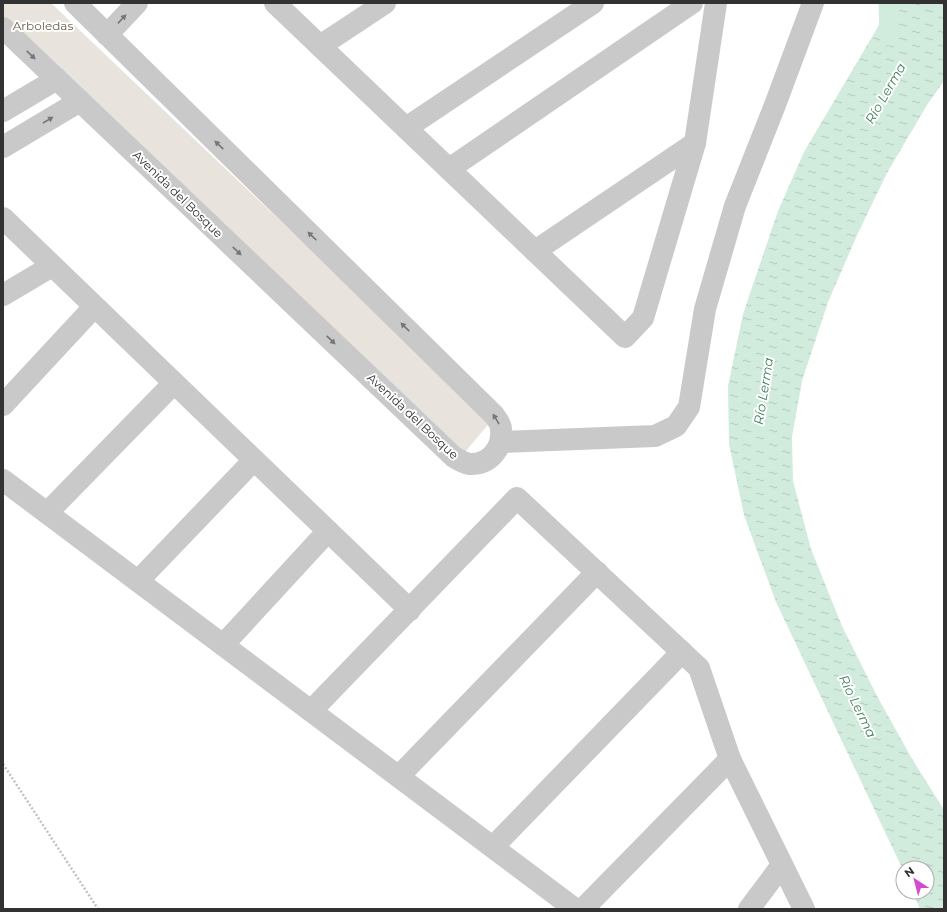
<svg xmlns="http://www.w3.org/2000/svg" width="947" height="912" font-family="Montserrat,sans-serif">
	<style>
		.park { fill: #e8e3dd }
		.water { fill: url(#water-ripples) }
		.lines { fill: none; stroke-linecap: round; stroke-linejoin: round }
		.canal { stroke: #d1ebdd; stroke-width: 19 }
		.path { stroke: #c2c2c2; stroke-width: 2.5; stroke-dasharray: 2 2; stroke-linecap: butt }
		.minor { stroke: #c9c9c9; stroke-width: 22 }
		.oneway { fill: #767676 }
		.labels { text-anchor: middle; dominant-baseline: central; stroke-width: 4; stroke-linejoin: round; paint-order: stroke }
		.park-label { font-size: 12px; fill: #6a5c44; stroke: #fff }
		.street-label { font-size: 12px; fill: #323232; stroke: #fff }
		.water-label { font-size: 13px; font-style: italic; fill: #428160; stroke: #fff }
	</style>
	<defs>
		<pattern id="water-ripples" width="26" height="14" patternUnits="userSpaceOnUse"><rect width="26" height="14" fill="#d1ebdd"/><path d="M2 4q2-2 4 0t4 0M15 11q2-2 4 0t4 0" fill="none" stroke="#b4cabe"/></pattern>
	</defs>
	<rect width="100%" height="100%" fill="#fff"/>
	<polygon class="park" points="3,3 51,3 491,421 465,452 109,116 3,18"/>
	<polygon class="water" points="892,3 944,3 944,81 927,105 887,173 858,233 828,302 802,381 792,437 793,481 811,549 842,626 877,696 911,757 944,810 944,909 920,909 913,892 927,892 927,868 903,868 903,870 776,602 744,515 729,444 728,386 743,314 778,211 804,152"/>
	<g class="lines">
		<polyline class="canal" points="888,3 889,36"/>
		<polyline class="path" points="3,764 98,909"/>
		<g class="minor">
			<polyline points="275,3 625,337 643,318 695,143 716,3"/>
			<path d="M 3,28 L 454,457 C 459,460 464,463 469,464 C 489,465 503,449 501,429 C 501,425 497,419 494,415 L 75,3"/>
			<polyline points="107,35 137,3"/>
			<polyline points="320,46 385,3"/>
			<polyline points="3,111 57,79"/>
			<polyline points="406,128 593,3"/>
			<polyline points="3,147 80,101"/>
			<polyline points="449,169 692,3"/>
			<polyline points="3,218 410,610"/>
			<polyline points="535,251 695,143"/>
			<polyline points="3,295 52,266"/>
			<polyline points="3,405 94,307"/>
			<polyline points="501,442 655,436 676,426 689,407 705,309 735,206 775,105 813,3"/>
			<polyline points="3,480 575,909"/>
			<polyline points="47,513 174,383"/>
			<polyline points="138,581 254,460"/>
			<polyline points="223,645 328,531"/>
			<polyline points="311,711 517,498 699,668 730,759 804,909"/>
			<polyline points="399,776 597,572"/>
			<polyline points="493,847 682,652"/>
			<polyline points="583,909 730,759"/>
			<polyline points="749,909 782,865"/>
		</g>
	</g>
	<defs><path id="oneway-solid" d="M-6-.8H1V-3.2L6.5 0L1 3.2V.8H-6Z"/></defs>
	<g class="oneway">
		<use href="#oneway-solid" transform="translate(122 19) rotate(-47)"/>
		<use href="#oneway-solid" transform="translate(31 55) rotate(44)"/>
		<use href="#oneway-solid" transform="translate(48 120) rotate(-31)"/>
		<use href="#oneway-solid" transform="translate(219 145) rotate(-136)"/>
		<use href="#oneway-solid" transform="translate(312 236) rotate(-136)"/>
		<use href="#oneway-solid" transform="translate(237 251) rotate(44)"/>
		<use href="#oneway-solid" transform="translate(405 327) rotate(-136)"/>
		<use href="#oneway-solid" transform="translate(331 340) rotate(44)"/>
		<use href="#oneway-solid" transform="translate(496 419) rotate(-121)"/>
	</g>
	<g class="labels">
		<g class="park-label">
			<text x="43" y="25">Arboledas</text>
		</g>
		<g class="street-label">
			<text transform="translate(178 194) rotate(44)">Avenida del Bosque</text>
			<text transform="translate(413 416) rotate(43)">Avenida del Bosque</text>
		</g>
		<g class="water-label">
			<text transform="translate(885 93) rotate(-60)">Río Lerma</text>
			<text transform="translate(763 391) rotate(-81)">Río Lerma</text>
			<text transform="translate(858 706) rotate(64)">Río Lerma</text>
		</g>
	</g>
	<rect width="947" height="912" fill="none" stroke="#323232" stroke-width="8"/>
	<g transform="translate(915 880) rotate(324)"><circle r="19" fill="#ffffff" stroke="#adadad"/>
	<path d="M0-3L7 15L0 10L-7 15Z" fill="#d44ad2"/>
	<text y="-6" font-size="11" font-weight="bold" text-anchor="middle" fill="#323232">N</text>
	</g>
</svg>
